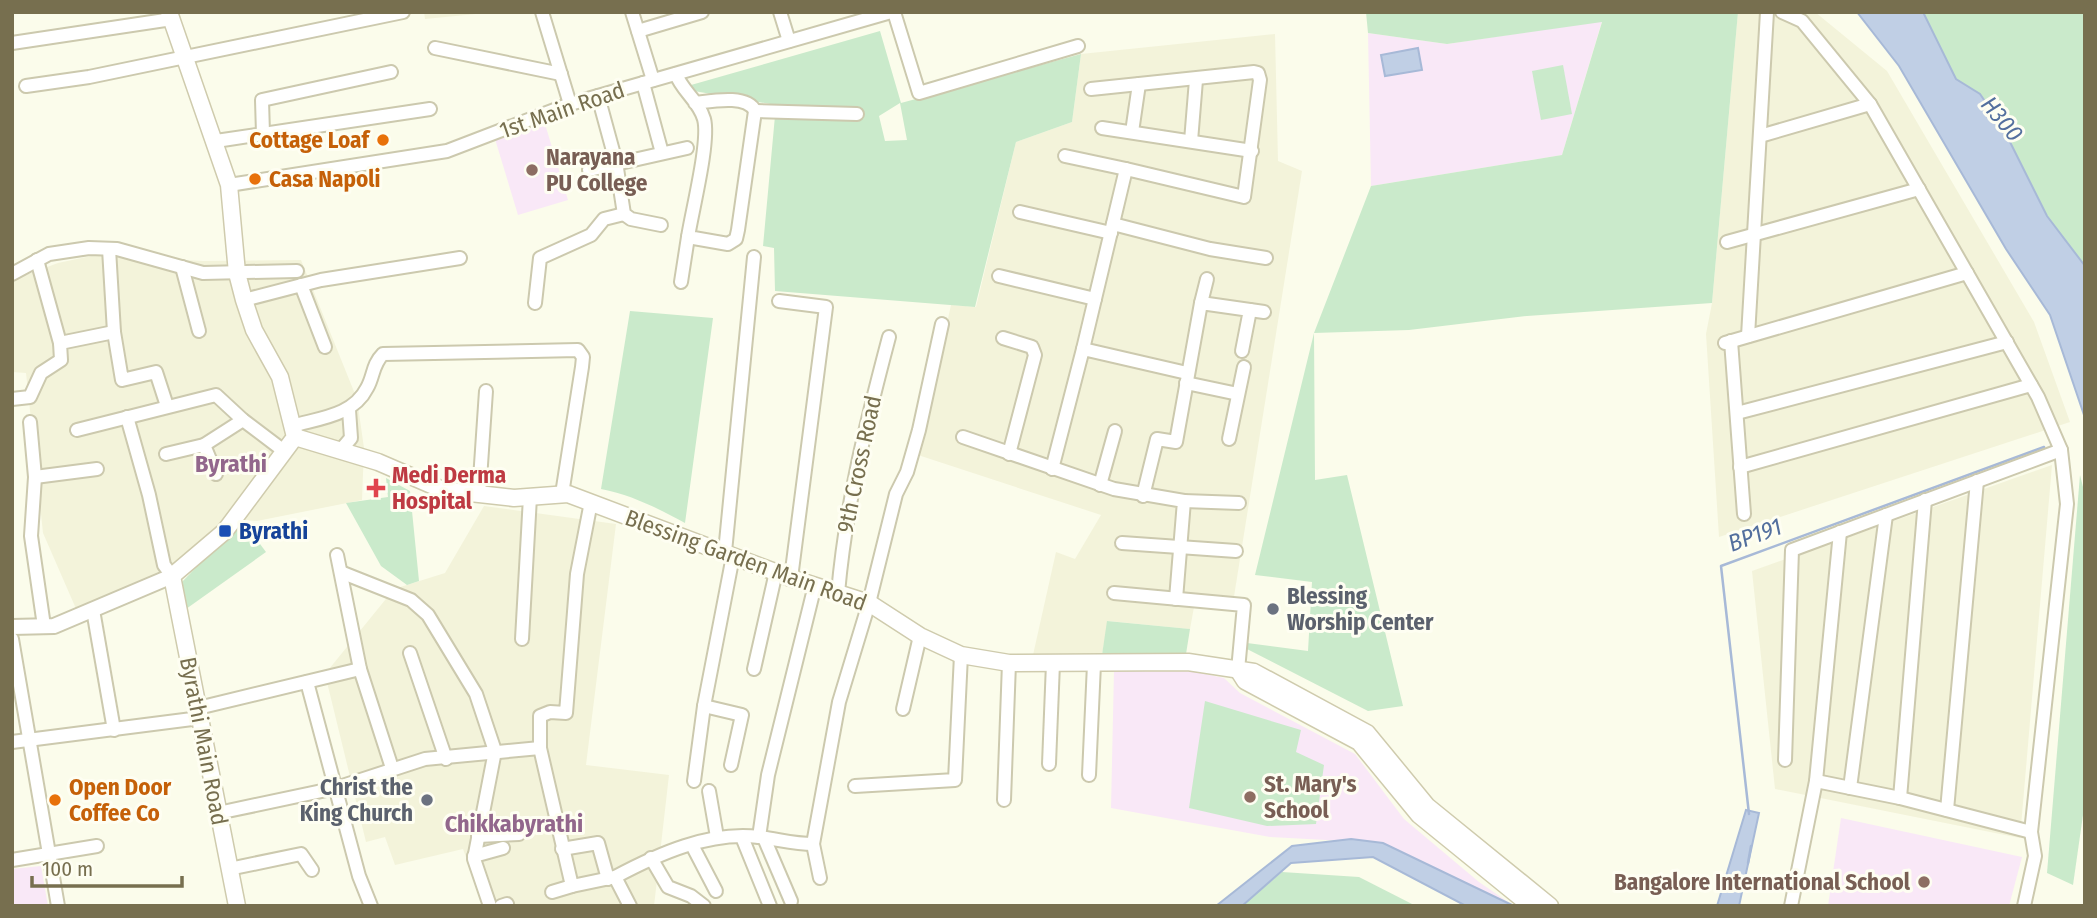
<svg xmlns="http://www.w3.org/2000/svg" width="2097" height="918" font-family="'Fira Sans Condensed',sans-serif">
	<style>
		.residential { fill: #f3f3da }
		.education { fill: #f9e8f7 }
		.green { fill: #caeacb; fill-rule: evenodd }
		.water { fill: #c0cfe5; stroke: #a7b9d7; stroke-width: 2 }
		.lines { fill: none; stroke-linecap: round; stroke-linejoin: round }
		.stream { stroke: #a7b9d7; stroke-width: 2.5 }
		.minor-casing { stroke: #ccc9ae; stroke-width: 16 }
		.tertiary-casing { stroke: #ccc9ae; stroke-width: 18 }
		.secondary-casing { stroke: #cfcbad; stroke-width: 19 }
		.minor { stroke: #fff; stroke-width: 12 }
		.tertiary { stroke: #fff; stroke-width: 14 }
		.secondary { stroke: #fff; stroke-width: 16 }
		.food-dot { fill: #e8710a; stroke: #fefef2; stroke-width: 2.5 }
		.education-dot { fill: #8d6e63; stroke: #fefef2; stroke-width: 2.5 }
		.health-dot { fill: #e0444e; stroke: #fefef2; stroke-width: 2.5 }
		.transit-dot { fill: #1a4fb4; stroke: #fefef2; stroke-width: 2.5 }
		.worship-dot { fill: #6b7280; stroke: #fefef2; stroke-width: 2.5 }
		.labels { text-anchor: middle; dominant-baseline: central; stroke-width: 6; stroke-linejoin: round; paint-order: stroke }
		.street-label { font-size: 23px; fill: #776f4f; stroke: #fefef2 }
		.food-label { font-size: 23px; font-weight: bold; fill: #c56008; stroke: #fefef2; text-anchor: start }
		.education-label { font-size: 23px; font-weight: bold; fill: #785e54; stroke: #fefef2; text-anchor: start }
		.health-label { font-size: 23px; font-weight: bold; fill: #be3a42; stroke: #fefef2; text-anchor: start }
		.transit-label { font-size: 23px; font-weight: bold; fill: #164399; stroke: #fefef2; text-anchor: start }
		.worship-label { font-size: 23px; font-weight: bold; fill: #5b616d; stroke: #fefef2; text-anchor: start }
		.water-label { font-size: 24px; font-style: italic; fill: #536f9e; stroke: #fefef2 }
		.neighbourhood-label { font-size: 24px; font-weight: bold; fill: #92678c; stroke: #fefef2 }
	</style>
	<rect width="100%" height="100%" fill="#fbfceb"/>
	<g class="residential">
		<polygon points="424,12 496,12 425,19"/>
		<polygon points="1738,12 1815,12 1887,71 2034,322 2070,422 1719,537 1706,334 1712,303"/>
		<polygon points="1275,34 1278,161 1302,171 1232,609 1194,607 1190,629 1108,621 1102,655 1033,655 1056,552 1075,559 1101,515 918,455 951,305 976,307 1016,142 1072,122 1081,54"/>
		<polygon points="96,255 203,261 301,260 357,399 364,448 362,500 257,521 242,520 199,542 160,578 77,611 43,533 26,373 12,372 12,280 58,263"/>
		<polygon points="2052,465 2020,838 1775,789 1752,571"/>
		<polygon points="484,506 616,524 586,765 669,775 654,906 484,906 463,849 395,865 385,837 366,842 325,674 394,589 445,573"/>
	</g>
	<g class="education">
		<polygon points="1602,21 1562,155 1371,186 1368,33 1447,44"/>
		<polygon points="545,124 568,200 518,215 495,139"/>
		<polygon points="1114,670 1187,670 1224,678 1240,693 1355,754 1404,819 1479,882 1514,906 1383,843 1270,837 1111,808"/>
		<polygon points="1841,818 2022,857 2009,906 1828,906"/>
		<polygon points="41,866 48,906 12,906 12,869"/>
	</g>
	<g class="green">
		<polygon points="1366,12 1738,12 1712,303 1527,316 1409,330 1314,333 1315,480 1347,475 1403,706 1368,711 1245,648 1247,643 1308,651 1312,582 1255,575 1314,333 1371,186 1562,155 1602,22 1447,44 1368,33"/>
		<polygon points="1923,12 2085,12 2085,266 2047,216 2003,128 1980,94 1956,79"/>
		<path d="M 880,31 L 901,103 L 1081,54 L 1072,122 L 1016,142 L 975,307 L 775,291 L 774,248 L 763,246 L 776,105 L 694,91 L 691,85 ZM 900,103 L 907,140 L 885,141 L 879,116 Z"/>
		<polygon points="1563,65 1572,114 1541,120 1532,71"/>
		<path d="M 630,311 L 713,318 L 685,523 C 657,508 632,495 601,489 Z"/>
		<polygon points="2080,475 2085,495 2085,801 2073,885 2047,873"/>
		<polygon points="386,478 410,491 419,581 407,585 381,566 346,503 388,497"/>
		<polygon points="242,520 266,552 186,609 180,584"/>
		<polygon points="1107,621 1190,629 1186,654 1102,655"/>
		<polygon points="1205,701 1301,730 1296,752 1324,765 1316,824 1267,826 1189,808"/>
		<polygon points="1282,872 1359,877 1416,906 1242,906"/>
	</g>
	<g class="water">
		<polygon points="1857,12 1923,12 1956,79 1980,94 2003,128 2047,216 2085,266 2085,418 2050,315 2006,249 1899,66"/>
		<polygon points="1418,48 1422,70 1385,76 1381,55"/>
		<polygon points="1746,810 1759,813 1739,906 1717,906"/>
		<polygon points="1351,839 1383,843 1514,906 1466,906 1373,857 1291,863 1242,906 1216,906 1292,846"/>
	</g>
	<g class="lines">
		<g class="stream">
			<polyline points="1749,814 1721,566 2044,447"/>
			<polyline points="1748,863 1751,846"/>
		</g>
		<g class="minor-casing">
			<g id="minor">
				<polyline points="542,12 570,104"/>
				<polyline points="632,12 653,80"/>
				<polyline points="780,12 789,41"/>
				<polyline points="894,12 919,93 1078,46"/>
				<polyline points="1782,12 1802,21 1870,104 2038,397 2061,450 2067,504 2031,832 2035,856 2024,906"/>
				<polyline points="638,31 702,12"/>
				<polyline points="12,43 172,19"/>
				<polyline points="435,48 561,74"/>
				<path d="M 676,74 C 682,91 699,101 704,119 C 710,141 692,211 688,237 L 728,244 L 736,239 L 738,230 L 755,111 C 747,94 712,101 695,103"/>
				<polyline points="643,83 662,153"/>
				<polyline points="26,86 89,77 403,12"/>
				<polyline points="598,96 616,162 624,214 631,219 661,225"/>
				<polyline points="755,111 857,114"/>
				<polyline points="1102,128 1252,151"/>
				<polyline points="1132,132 1139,84"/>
				<polyline points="263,134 262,100 391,72"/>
				<polyline points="1760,136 1870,104"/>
				<polyline points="216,141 430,109"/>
				<polyline points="1191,141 1196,80"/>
				<polyline points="1065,156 1126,169"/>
				<polyline points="589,170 687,148"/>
				<polyline points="229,185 447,151 570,104 891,12"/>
				<polyline points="1020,212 1111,233"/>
				<polyline points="1113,224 1210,249 1266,258"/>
				<polyline points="1727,242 1919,189"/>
				<polyline points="109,249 114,332 122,380 156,372 167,406"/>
				<polyline points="37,260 60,343"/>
				<polyline points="182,267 199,331"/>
				<polyline points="12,274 49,254 89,248 117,249 203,273 297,271"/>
				<polyline points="999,276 1095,299"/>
				<polyline points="681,282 688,237"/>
				<polyline points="301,285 325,347"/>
				<polyline points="244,300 321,280 460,258"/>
				<polyline points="779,301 826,307 791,578"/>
				<polyline points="535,303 540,258 591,235 604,219 624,214"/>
				<polyline points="1201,303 1207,279"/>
				<polyline points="1250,310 1264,312"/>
				<polyline points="1748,336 1767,12"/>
				<polyline points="1003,338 1032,347 1035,355 1009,454"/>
				<polyline points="1731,341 1744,514"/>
				<polyline points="1725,343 1967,273"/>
				<polyline points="1083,349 1126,169 1244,197 1260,80 1258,73 1254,72 1091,89"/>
				<polyline points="1186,383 1238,394"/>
				<polyline points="12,399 30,397 41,373 61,360 60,343 114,332"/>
				<polyline points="1737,413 2007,342"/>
				<polyline points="127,417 149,495 164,565 172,576"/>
				<polyline points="30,422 35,477 31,536 44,626"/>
				<path d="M 292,426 C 319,418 353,416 367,388 C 374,376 372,365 383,354 L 578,350 L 583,357 L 582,367 L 562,494"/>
				<polyline points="77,430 216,395 243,420 284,451"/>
				<polyline points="963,437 1114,489 1184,501 1176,599"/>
				<polyline points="1229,439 1244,367"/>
				<polyline points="204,445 216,474"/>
				<polyline points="340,451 351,438 349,410"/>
				<polyline points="166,454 204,445 243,420"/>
				<polyline points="1740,467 2031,385"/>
				<polyline points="1052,469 1083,349 1187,373"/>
				<polyline points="35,477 97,469"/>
				<polyline points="1100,485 1115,431"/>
				<polyline points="479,494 486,391"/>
				<polyline points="1143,496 1157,439 1176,442 1201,303 1250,310 1242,351"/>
				<polyline points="1184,501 1239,503"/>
				<polyline points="591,502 577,574 566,713 550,712 540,716 540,748 572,886 615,877"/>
				<polyline points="1122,543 1236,551"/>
				<polyline points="725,552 754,257"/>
				<polyline points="337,555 360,669 392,768"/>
				<polyline points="343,573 411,600 428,615 476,694 495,751 474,859 490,906"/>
				<path d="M 838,593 C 846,503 866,424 889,337"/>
				<polyline points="1114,593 1244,605 1238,670"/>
				<polyline points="93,610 114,730"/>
				<polyline points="12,639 58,906"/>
				<polyline points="522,639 530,497"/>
				<polyline points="410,653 446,759"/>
				<polyline points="754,669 776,572"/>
				<polyline points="307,682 359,876 371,906"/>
				<polyline points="704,706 742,715 731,765"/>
				<polyline points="198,708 360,669"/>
				<polyline points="903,709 920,636"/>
				<polyline points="12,742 200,718"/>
				<polyline points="1785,760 1792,550 2061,450"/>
				<polyline points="1049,764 1053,663"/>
				<polyline points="1089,775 1094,664"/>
				<polyline points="694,781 704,706 733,556"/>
				<polyline points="1816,781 1900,798 2031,832"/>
				<polyline points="855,786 955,780 961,655"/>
				<polyline points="1850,788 1886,515"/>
				<polyline points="709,791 717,837"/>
				<polyline points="1900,798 1925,500"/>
				<polyline points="1004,800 1009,663"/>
				<polyline points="1947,810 1977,481"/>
				<polyline points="218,813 336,788 425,759 540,748"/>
				<polyline points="478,836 519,834"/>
				<polyline points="742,837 770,906"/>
				<polyline points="759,837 768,775 815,585"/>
				<polyline points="764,838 791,901"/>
				<polyline points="692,845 716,891"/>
				<polyline points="562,849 598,843 608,879"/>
				<polyline points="474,856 503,848"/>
				<polyline points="651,858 668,887 691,896 704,906"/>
				<polyline points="12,860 97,846"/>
				<polyline points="229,869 301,854 312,870"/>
				<polyline points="820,878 813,844 839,702 869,603 896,494 907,472 919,430 942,324"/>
				<polyline points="552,892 572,886"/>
				<polyline points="501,906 507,904"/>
				<path d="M 630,906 L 615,877 C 658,854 709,831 759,837 C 777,839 794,844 813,844"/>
				<polyline points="1791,906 1816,781 1840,532"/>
			</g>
		</g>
		<g class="tertiary-casing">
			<polyline id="tertiary" points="12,627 54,626 172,576"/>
		</g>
		<g class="secondary-casing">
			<g id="secondary">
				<polyline points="169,12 229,185 237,273 244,300 254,330 280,377 295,437 225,531 172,576 237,906"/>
				<polyline points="295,437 378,462 443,490 514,498 568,494 791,578 869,603 920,636 961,655 1009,663 1188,662 1254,672 1367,733 1427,806 1550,906"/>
				<polyline points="1238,670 1245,681 1359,742 1419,815 1531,906"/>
			</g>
		</g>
		<use href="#minor" class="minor"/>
		<use href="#tertiary" class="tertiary"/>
		<use href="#secondary" class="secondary"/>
	</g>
	<g class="food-dot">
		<circle cx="383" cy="140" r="7"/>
		<circle cx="255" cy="179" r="7"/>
		<circle cx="55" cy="800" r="7"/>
	</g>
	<g class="education-dot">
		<circle cx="532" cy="170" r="7"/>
		<circle cx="1250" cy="797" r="7"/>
		<circle cx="1924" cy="882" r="7"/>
	</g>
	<path class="health-dot" d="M372.5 477.5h7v7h7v7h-7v7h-7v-7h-7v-7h7z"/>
	<rect class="transit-dot" x="218" y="524" width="14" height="14" rx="3.5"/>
	<g class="worship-dot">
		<circle cx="1273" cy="609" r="7"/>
		<circle cx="427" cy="800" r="7"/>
	</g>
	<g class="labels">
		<g class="street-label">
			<text transform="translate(562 110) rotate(-19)">1st Main Road</text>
			<text transform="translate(859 464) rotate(-78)">9th Cross Road</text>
			<text transform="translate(746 560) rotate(20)">Blessing Garden Main Road</text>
			<text transform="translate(204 741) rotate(79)">Byrathi Main Road</text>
		</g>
		<g class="food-label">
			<text x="369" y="140" text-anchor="end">Cottage Loaf</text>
			<text x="269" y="179">Casa Napoli</text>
			<text x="69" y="787">Open Door<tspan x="69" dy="26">Coffee Co</tspan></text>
		</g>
		<g class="education-label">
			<text x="546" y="157">Narayana<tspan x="546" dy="26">PU College</tspan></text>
			<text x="1264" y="784">St. Mary's<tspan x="1264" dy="26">School</tspan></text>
			<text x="1910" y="882" text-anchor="end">Bangalore International School</text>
		</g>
		<g class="health-label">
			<text x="392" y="475">Medi Derma<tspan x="392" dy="26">Hospital</tspan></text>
		</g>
		<g class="transit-label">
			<text x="239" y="531">Byrathi</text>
		</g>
		<g class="worship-label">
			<text x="1287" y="596">Blessing<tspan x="1287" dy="26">Worship Center</tspan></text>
			<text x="413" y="787" text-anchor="end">Christ the<tspan x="413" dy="26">King Church</tspan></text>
		</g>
		<g class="water-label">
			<text transform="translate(2002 119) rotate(50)">H300</text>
			<text transform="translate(1755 535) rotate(-20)">BP191</text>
		</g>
		<g class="neighbourhood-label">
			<text x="231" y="464">Byrathi</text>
			<text x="514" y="824">Chikkabyrathi</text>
		</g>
	</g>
	<rect width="2097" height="918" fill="none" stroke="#776f4f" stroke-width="28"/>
	<path d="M32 876v10h150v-10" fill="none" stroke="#776f4f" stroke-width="3.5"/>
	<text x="42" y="876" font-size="21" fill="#776f4f" stroke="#fefef2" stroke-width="5" paint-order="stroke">100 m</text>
</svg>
